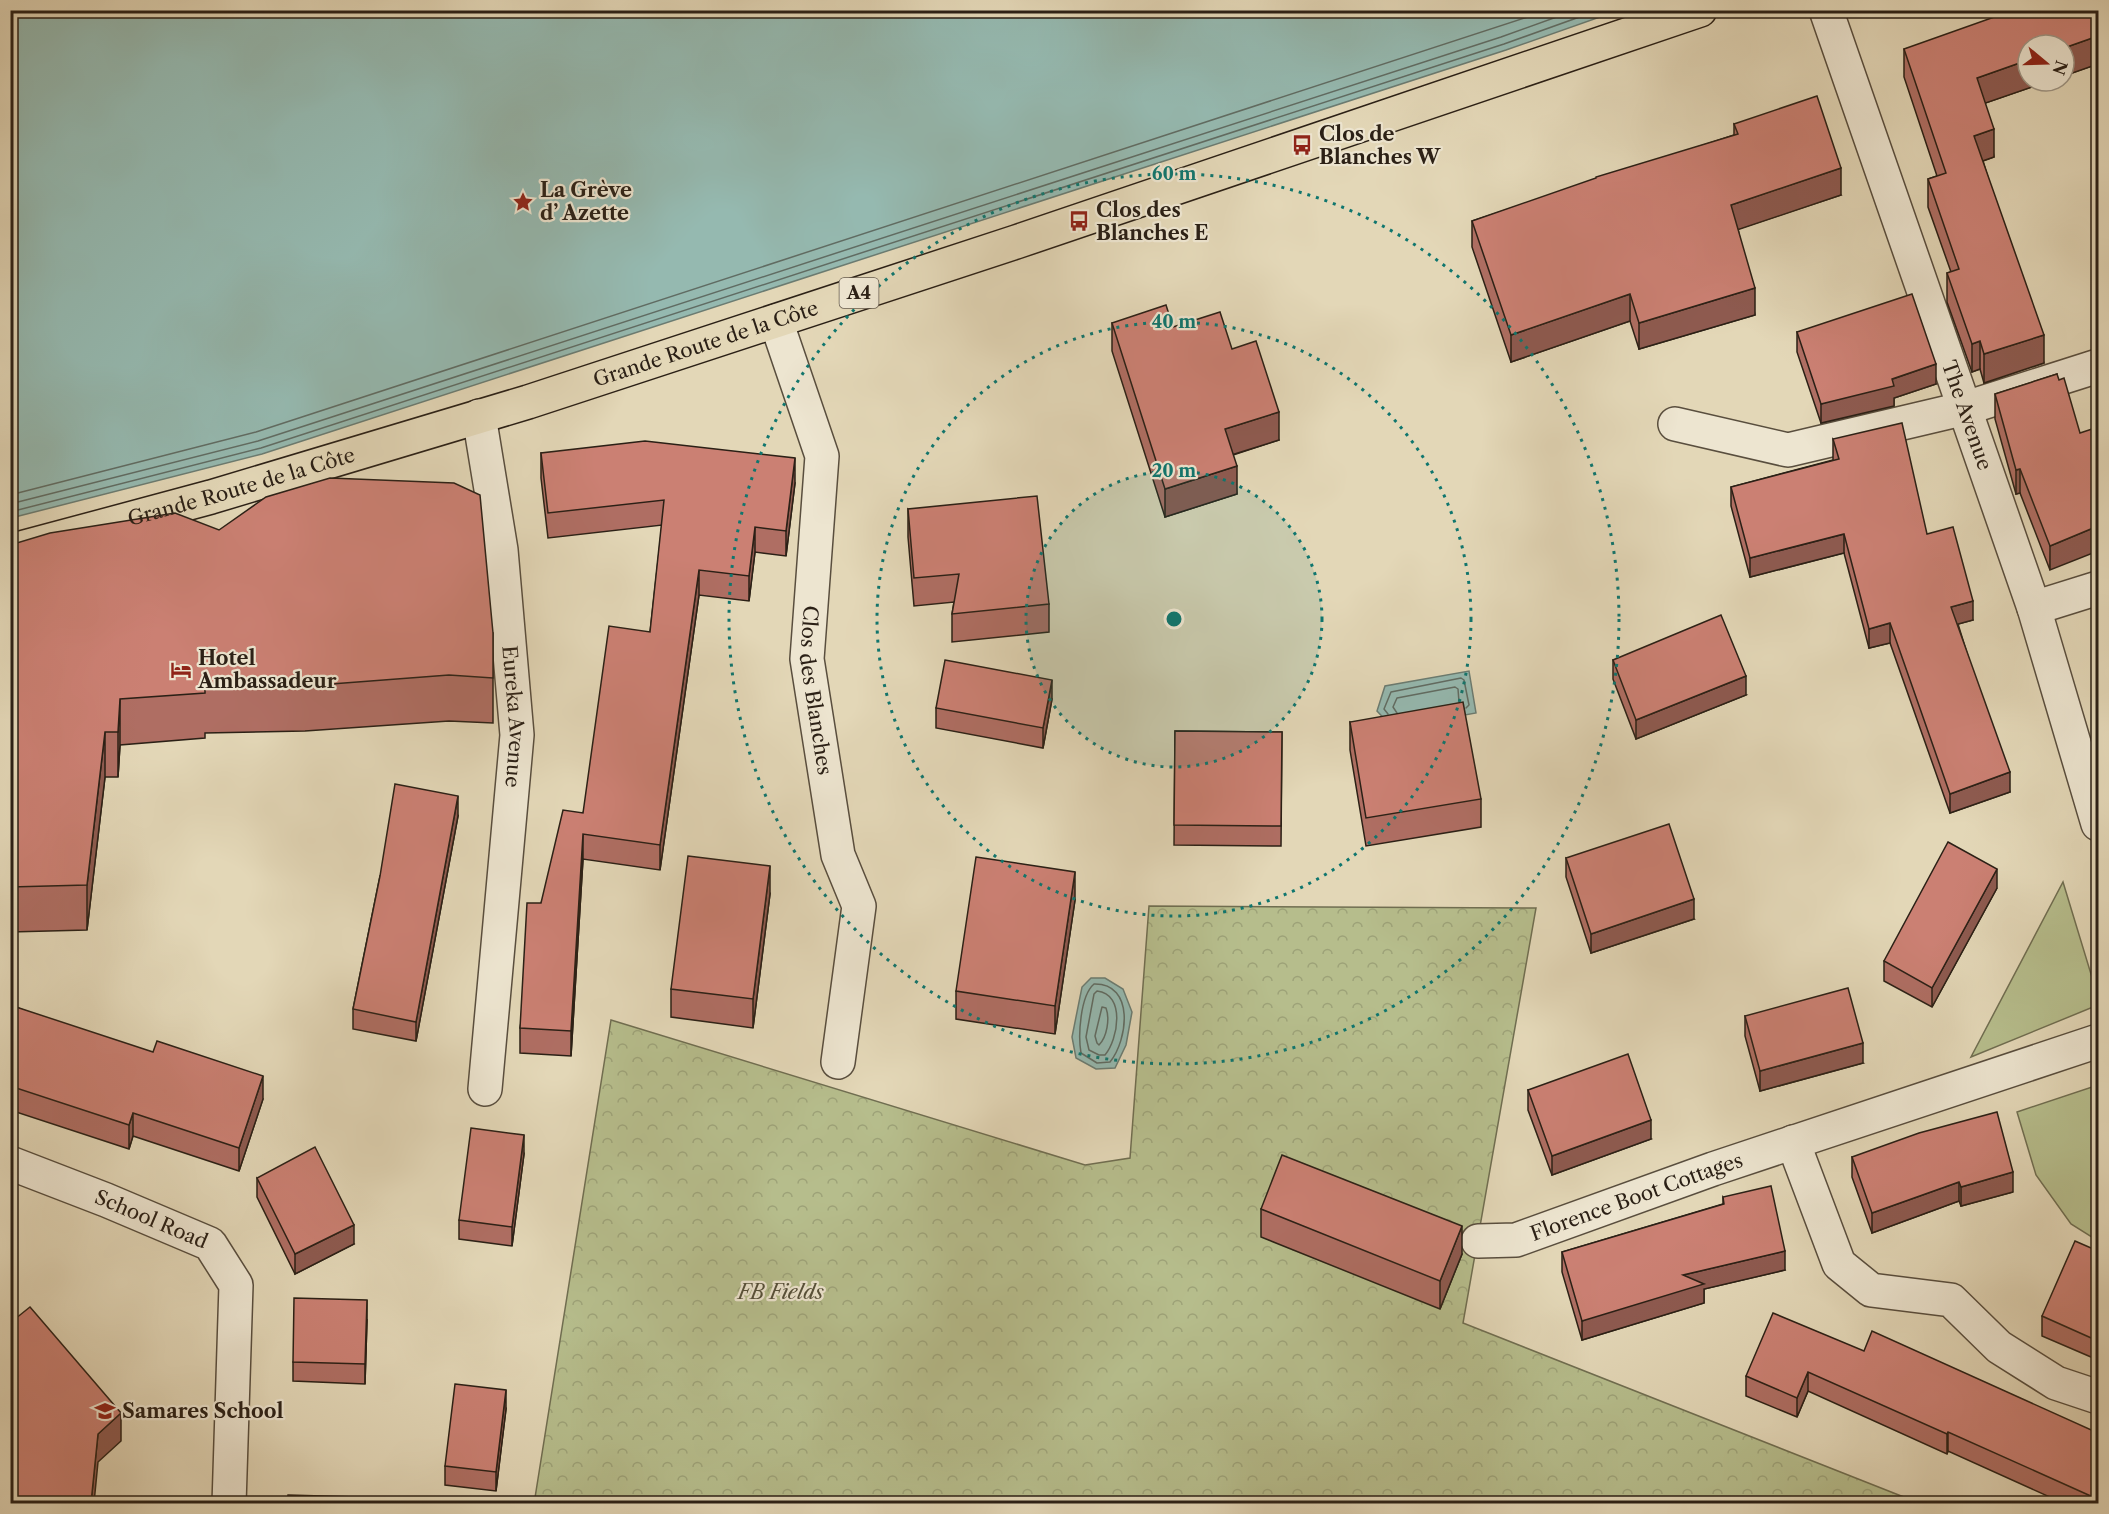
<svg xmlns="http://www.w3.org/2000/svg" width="2109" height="1514" font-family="'Libre Caslon Text',serif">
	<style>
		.green { fill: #b6bd8c; stroke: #706e51; stroke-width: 1.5 }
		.forest { fill: url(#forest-crowns); stroke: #706e51; stroke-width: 1.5 }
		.water { fill: #95b9b0; stroke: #6b7c72; stroke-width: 1.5 }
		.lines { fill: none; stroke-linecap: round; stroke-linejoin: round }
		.shore { stroke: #606c63; stroke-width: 1.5 }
		.minor-casing { stroke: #594e3e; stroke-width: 36 }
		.major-casing { stroke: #2b2016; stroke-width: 36 }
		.minor { stroke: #ede5d0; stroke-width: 33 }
		.major { stroke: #e3d7b7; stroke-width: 33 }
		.wall { fill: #af6e63; stroke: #2b2016; stroke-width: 1.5 }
		.shaded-wall { fill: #8e5a50; stroke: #2b2016; stroke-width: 1.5 }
		.building { fill: #cb8073; stroke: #2b2016; stroke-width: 1.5 }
		.ring { fill: none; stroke: #0f766e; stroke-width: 3; stroke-dasharray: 3 6 }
		.labels { text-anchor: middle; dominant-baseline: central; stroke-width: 4.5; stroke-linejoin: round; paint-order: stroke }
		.shield { fill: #ede5d0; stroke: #655b4e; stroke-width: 1.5 }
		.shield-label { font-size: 18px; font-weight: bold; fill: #2b2016 }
		.poi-label { font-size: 20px; font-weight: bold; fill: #2b2016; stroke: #ede5d0; text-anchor: start }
		.street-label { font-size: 20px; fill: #2b2016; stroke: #ede5d0 }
		.park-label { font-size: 20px; font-style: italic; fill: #554f39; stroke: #ede5d0 }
		.centre { fill: #0f766e; stroke: #ede5d0; stroke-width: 3 }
		.ring-label { font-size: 18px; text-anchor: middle; font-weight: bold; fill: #0f766e; stroke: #ede5d0; stroke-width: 4.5; stroke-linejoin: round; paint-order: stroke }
	</style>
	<defs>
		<pattern id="forest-crowns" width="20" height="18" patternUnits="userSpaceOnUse" patternTransform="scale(1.5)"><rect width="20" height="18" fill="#b6bd8c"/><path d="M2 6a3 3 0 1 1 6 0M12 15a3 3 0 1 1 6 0" fill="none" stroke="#9da278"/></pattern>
	</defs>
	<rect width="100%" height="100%" fill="#e3d7b7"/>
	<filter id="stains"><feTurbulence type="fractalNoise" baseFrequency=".00333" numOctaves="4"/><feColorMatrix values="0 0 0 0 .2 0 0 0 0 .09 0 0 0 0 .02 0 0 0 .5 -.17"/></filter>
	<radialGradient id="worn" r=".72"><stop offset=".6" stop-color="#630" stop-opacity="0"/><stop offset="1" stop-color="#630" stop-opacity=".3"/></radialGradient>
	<g class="green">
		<polygon points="2063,882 2098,997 2098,1005 1971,1057"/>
		<polygon points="2098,1085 2098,1241 2071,1224 2036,1175 2017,1112"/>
	</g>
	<polygon class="forest" points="1149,906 1536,908 1463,1323 1919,1503 534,1504 611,1020 1085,1165 1130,1158"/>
	<g class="water">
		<polygon points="11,10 1617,10 1617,11 1506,50 262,454 11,518"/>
		<polygon points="1469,671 1476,713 1393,728 1377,711 1385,686"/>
		<polygon points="1091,978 1105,978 1123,989 1132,1012 1126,1045 1115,1068 1096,1069 1076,1058 1072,1037 1082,987"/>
	</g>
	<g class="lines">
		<g class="shore">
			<polyline points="10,495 256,432 1549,10"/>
			<polyline points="10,504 258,441 1501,37 1576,10"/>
			<polyline points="10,512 261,448 1504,44 1599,10"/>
			<polyline points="1397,713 1393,707 1397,698 1455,687 1458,689 1459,702"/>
			<polyline points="1388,714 1384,709 1391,692 1461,678 1464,680 1469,705 1466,708"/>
			<path d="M 1094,984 C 1135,983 1128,1040 1110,1062 L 1097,1063 L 1081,1053 C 1078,1036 1080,996 1094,984 Z"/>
			<path d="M 1097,991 C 1126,994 1118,1040 1105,1055 L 1099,1055 L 1089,1050 L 1086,1037 L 1094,994 Z"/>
			<path d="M 1102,1007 L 1106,1008 C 1110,1019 1107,1037 1099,1045 L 1097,1043 L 1095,1036 Z"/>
		</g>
		<g class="minor-casing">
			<g id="minor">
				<path id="s1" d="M 1826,10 L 2034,608 L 2098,824"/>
				<path id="s2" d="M 776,321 L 822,456 L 807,659 L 838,855 L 859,906 L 838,1062"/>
				<path id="s3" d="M 479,416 L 501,550 L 517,735 L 485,1089"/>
				<polyline points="1675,424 1788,450 1966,408 2098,366"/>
				<polyline points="2034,608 2098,588"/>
				<polyline points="1793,1142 1839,1264 1871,1290 1951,1300 1999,1347 2056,1383 2098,1397"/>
				<path id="s4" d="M 10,1163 L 106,1200 L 210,1244 L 236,1285 L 229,1504"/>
				<path id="s5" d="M 1478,1241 L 1516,1240 L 1713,1169 L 2098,1041"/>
			</g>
		</g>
		<g class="major-casing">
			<g id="major">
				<path id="s6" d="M 10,551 L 211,497 L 528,402 L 1016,242 L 1700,10"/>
			</g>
		</g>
		<use href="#minor" class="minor"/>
		<use href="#major" class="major"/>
	</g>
	<g class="wall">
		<polygon points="2098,10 2098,64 1985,103 1994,157 1983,161 2044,363 1984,383 1980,369 1972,372 1947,302 1947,273 1951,272 1928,207 1928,179 1937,176 1904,77 1904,49"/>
		<polygon points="1734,124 1841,195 1738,229 1755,315 1639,349 1630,321 1511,362 1472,247 1472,221 1734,135"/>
		<polygon points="1112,323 1173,327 1232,349 1279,440 1233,455 1237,494 1165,517 1112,351"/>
		<polygon points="1797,332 1936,384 1894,398 1894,406 1821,423 1797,352"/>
		<polygon points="2057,374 2050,570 2020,493 2016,494 1995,419 1995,394"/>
		<polygon points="1833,439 1927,534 1973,620 1958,624 2010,792 1950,813 1890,643 1869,648 1844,553 1750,577 1731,506 1731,487 1833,460"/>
		<polygon points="541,453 795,483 786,556 755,552 749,601 699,595 660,870 583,859 571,1056 520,1053 520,1028 541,903 583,813 650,632 662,525 548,538 541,478"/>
		<polygon points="908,509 1049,604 1049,632 952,642 952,614 954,602 914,606 908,537"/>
		<polygon points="10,545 493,633 493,723 449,721 305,731 205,733 205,738 120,745 118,777 105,777 87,930 10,932"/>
		<polygon points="1613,660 1746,695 1636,739 1613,679"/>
		<polygon points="1052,699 1043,748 936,728 936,708"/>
		<polygon points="1350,722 1481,799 1481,827 1366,846 1350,750"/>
		<polygon points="1175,731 1282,732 1281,846 1174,845"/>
		<polygon points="458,816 416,1041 353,1029 353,1009 380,876"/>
		<polygon points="1566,858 1694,919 1591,953 1566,877"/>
		<polygon points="1997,888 1932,1007 1884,981 1884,961"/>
		<polygon points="770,894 753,1028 671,1017 671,989"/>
		<polygon points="1075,900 1055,1034 956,1019 956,991"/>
		<polygon points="10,1005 263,1099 239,1171 133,1136 129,1149 10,1110"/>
		<polygon points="1745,1016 1863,1063 1760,1091 1745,1036"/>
		<polygon points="1528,1090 1651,1139 1552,1175 1528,1110"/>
		<polygon points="524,1154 512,1246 459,1239 459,1220"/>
		<polygon points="1852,1157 2013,1192 1961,1206 1959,1201 1872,1233 1852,1177"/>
		<polygon points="257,1178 354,1244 295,1274 257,1197"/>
		<polygon points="1723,1197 1785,1270 1704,1289 1704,1303 1582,1340 1562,1272 1562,1252 1723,1204"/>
		<polygon points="1261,1209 1462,1254 1440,1309 1261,1237"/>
		<polygon points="2098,1251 2098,1360 2042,1336 2042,1316"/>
		<polygon points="367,1320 365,1384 293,1381 293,1362"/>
		<polygon points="1864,1351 2098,1433 2098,1503 2063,1503 1948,1451 1947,1454 1808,1391 1797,1417 1746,1396 1746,1376"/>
		<polygon points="506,1409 496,1491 445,1485 445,1466"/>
	</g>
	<g class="shaded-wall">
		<polygon points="2098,36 2098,64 2064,76 2064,48"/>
		<polygon points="2028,60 2028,81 2049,81 1977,106 1977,78"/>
		<polygon points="1994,129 1994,157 1974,164 1974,136"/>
		<polygon points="1841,168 1841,195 1731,232 1731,205"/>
		<polygon points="1755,288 1755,315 1639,349 1639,323"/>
		<polygon points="1630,294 1630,321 1511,362 1511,335"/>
		<polygon points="2044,335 2044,363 1984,383 1984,354"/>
		<polygon points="1980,341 1980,369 1972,372 1972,344"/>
		<polygon points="1936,364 1936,384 1894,398 1894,406 1821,423 1821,404"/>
		<polygon points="1279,412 1279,440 1225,457 1225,429"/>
		<polygon points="795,458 795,483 786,556 786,531"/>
		<polygon points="1237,466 1237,494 1165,517 1165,489"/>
		<polygon points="2020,469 2020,493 2016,494 2016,470"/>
		<polygon points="2098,526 2098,551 2050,570 2050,546"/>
		<polygon points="755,527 755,552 749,601 749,576"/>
		<polygon points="1844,534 1844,553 1750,577 1750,558"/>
		<polygon points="699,570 699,595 660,870 660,845"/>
		<polygon points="1973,601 1973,620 1951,626 1951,607"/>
		<polygon points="1890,623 1890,643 1869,648 1869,629"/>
		<polygon points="1746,676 1746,695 1636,739 1636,720"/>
		<polygon points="1052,680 1052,699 1043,748 1043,728"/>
		<polygon points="120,699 120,745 118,777 118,732"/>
		<polygon points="105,732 105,777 87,930 87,885"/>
		<polygon points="2010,772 2010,792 1950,813 1950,794"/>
		<polygon points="458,796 458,816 416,1041 416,1022"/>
		<polygon points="583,834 583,859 571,1056 571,1031"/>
		<polygon points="770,866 770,894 753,1028 753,999"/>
		<polygon points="1997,869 1997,888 1932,1007 1932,988"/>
		<polygon points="1075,872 1075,900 1055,1034 1055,1006"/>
		<polygon points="1694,899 1694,919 1591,953 1591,934"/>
		<polygon points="1863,1043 1863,1063 1760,1091 1760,1071"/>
		<polygon points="263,1076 263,1099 239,1171 239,1148"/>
		<polygon points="133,1113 133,1136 129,1149 129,1125"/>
		<polygon points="1651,1120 1651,1139 1552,1175 1552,1156"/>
		<polygon points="524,1135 524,1154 512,1246 512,1227"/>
		<polygon points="2013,1172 2013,1192 1961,1206 1961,1187"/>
		<polygon points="1959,1182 1959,1201 1872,1233 1872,1213"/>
		<polygon points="354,1225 354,1244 295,1274 295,1254"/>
		<polygon points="1462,1226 1462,1254 1440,1309 1440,1281"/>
		<polygon points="1785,1251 1785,1270 1704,1289 1704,1303 1582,1340 1582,1321 1683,1275"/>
		<polygon points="367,1300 367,1320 365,1384 365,1364"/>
		<polygon points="1808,1372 1808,1391 1797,1417 1797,1398"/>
		<polygon points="506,1390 506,1409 496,1491 496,1472"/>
		<polygon points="121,1413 121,1441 98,1462 94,1503 91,1503 98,1434"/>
		<polygon points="1948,1432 1948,1451 1947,1454 1947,1434"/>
	</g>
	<g class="building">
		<polygon points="2014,10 2098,10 2098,36 2064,48 2064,45 2028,45 2028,60 1977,78 1994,129 1974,136 2044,335 1984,354 1980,341 1972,344 1947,273 1959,269 1928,179 1946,173 1904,49"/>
		<polygon points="1817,96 1841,168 1731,205 1755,288 1639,323 1630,294 1511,335 1472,221 1596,178 1596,177 1738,134 1734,124"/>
		<polygon points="1912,294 1936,364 1892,379 1894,386 1821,404 1797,332"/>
		<polygon points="1166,305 1173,327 1220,312 1232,349 1256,341 1279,412 1225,429 1237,466 1165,489 1112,323"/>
		<polygon points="2057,374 2059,380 2064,378 2080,433 2098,427 2098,526 2050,546 2020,469 2016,470 1995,394"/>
		<polygon points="1902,423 1927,534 1953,527 1973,601 1951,607 2010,772 1950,794 1890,623 1869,629 1844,534 1750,558 1731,487 1839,459 1833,439"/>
		<polygon points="645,441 795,458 786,531 755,527 749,576 699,570 660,845 583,834 571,1031 520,1028 527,903 541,903 563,810 583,813 609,626 650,632 664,500 548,513 541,453"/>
		<polygon points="330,478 454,483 480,495 493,633 493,678 449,675 305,686 205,687 205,693 120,699 118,732 105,732 87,885 10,887 10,545 50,533 175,513 219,530 266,497"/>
		<polygon points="1037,496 1049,604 952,614 959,574 914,578 908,509"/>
		<polygon points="1721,615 1746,676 1636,720 1613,660"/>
		<polygon points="945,660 1052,680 1043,728 936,708"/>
		<polygon points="1463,702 1481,799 1366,818 1350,722"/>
		<polygon points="1175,731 1282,732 1281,826 1174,825"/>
		<polygon points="395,784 458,796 416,1022 353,1009 380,876"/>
		<polygon points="1669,824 1694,899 1591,934 1566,858"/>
		<polygon points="1948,842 1997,869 1932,988 1884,961"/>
		<polygon points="688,856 770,866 753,999 671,989"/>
		<polygon points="976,857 1075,872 1055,1006 956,991"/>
		<polygon points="1848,988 1863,1043 1760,1071 1745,1016"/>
		<polygon points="10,1005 153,1052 157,1041 263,1076 239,1148 133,1113 129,1125 10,1086"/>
		<polygon points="1628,1054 1651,1120 1552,1156 1528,1090"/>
		<polygon points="1997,1112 2013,1172 1961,1187 1959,1182 1872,1213 1852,1157 1919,1133"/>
		<polygon points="471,1128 524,1135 512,1227 459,1220"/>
		<polygon points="315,1147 354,1225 295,1254 257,1178"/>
		<polygon points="1282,1155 1462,1226 1440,1281 1261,1209"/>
		<polygon points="1771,1186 1785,1251 1683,1275 1704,1284 1582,1321 1562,1252 1724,1204 1723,1197"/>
		<polygon points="2075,1241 2098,1251 2098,1341 2042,1316"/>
		<polygon points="294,1298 367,1300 365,1364 293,1362"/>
		<polygon points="30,1307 121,1413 98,1434 91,1503 10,1503 10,1323"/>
		<polygon points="1773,1313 1864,1351 1872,1331 2098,1433 2098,1498 2093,1496 2093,1497 1948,1432 1947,1434 1808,1372 1797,1398 1746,1376"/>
		<polygon points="455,1384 506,1390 496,1472 445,1466"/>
		<polygon points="288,1495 357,1497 357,1503 287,1503"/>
	</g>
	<circle cx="1174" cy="619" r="148" fill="#0f766e" fill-opacity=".12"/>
	<g class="ring">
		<circle cx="1174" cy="619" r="148"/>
		<circle cx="1174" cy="619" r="297"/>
		<circle cx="1174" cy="619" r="445"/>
	</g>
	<defs>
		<g id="bus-bare" transform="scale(1.62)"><path d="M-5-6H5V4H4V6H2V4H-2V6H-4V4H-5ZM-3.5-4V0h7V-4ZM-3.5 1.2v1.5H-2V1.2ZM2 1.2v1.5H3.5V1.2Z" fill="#8f2418" stroke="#ede5d0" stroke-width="2.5" paint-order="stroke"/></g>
		<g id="sight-bare" transform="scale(1.62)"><path d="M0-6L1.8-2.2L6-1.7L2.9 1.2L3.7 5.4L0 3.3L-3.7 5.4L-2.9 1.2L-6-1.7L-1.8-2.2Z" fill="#8f2418" stroke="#ede5d0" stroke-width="2.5" paint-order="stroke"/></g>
		<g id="hotel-bare" transform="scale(1.62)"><path d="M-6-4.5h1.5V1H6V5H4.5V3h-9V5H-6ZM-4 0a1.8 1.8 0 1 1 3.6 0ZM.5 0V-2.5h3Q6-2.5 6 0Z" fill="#8f2418" stroke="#ede5d0" stroke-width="2.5" paint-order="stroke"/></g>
		<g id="school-bare" transform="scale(1.62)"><path d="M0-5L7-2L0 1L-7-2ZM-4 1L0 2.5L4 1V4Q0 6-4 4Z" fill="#8f2418" stroke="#ede5d0" stroke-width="2.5" paint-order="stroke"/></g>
	</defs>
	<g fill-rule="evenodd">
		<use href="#bus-bare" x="1302" y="145"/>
		<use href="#sight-bare" x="523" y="202"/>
		<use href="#bus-bare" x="1079" y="221"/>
		<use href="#hotel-bare" x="181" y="670"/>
		<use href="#school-bare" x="105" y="1411"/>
	</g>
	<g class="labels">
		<rect class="shield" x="839.5" y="278" width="39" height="30" rx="4.5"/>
		<g class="shield-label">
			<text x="859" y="293">A4</text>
		</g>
		<g class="poi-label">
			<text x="1319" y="134">Clos de<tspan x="1319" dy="23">Blanches W</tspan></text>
			<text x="540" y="190">La Grève<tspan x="540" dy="23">d’ Azette</tspan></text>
			<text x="1096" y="210">Clos des<tspan x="1096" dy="23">Blanches E</tspan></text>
			<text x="198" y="658">Hotel<tspan x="198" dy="23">Ambassadeur</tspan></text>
			<text x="122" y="1411">Samares School</text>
		</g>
		<g class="street-label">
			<text stroke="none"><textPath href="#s6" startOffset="726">Grande Route de la Côte</textPath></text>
			<text stroke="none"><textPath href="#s1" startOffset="429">The Avenue</textPath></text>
			<text stroke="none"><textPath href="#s6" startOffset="240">Grande Route de la Côte</textPath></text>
			<text stroke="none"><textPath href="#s2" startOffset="378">Clos des Blanches</textPath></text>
			<text stroke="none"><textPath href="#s3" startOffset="303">Eureka Avenue</textPath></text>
			<text stroke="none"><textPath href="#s5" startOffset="166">Florence Boot Cottages</textPath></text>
			<text stroke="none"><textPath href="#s4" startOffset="152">School Road</textPath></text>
		</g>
		<g class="park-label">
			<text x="781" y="1292">FB Fields</text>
		</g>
	</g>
	<circle cx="1174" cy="619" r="9" class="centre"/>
	<g class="ring-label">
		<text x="1174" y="180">60 m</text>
		<text x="1174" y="328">40 m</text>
		<text x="1174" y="477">20 m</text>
	</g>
	<rect width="2109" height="1514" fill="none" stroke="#e3d7b7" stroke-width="36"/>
	<rect x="12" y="12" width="2085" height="1490" fill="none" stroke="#2b2016" stroke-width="3"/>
	<rect x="18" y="18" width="2073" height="1478" fill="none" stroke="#2b2016" stroke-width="1.5"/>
	<g transform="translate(2046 63) rotate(109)"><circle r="28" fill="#ede5d0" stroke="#9f9686" stroke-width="1.5"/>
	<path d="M0-4.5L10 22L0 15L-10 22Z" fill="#8f2418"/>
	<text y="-9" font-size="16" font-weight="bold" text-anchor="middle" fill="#2b2016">N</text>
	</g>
	<rect width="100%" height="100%" filter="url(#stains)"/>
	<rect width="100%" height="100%" fill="url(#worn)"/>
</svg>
